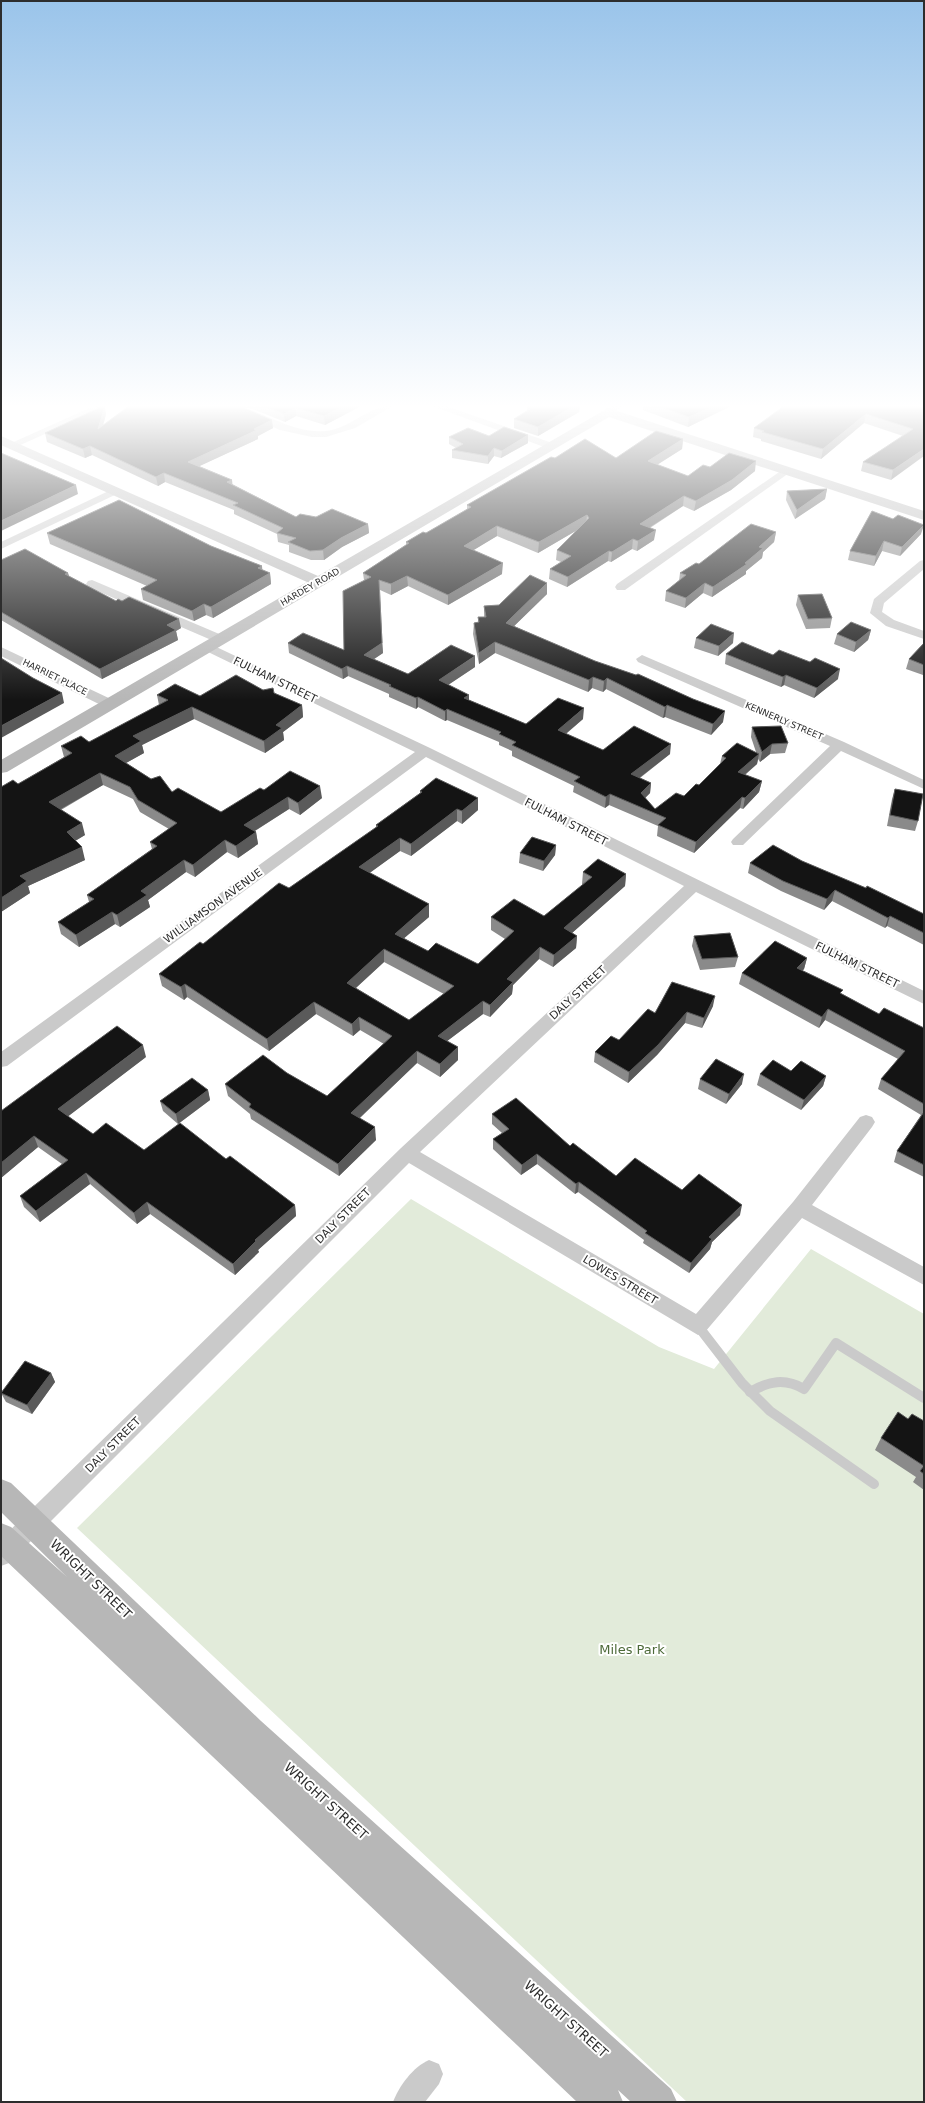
<svg xmlns="http://www.w3.org/2000/svg" width="925" height="2103" font-family="'DejaVu Sans',sans-serif">
	<style>
		.green { fill: #e2ebda }
		.lines { fill: none; stroke-linecap: round; stroke-linejoin: round }
		.lane { stroke: #cacaca; stroke-width: 10 }
		.street { fill: #cacaca; fill-rule: evenodd }
		.secondary { fill: #b7b7b7; fill-rule: evenodd }
		.wall { fill: #8a8a8a; fill-rule: evenodd }
		.shaded-wall { fill: #5a5a5a }
		.building { fill: #141414; stroke: #5a5a5a; fill-rule: evenodd }
		.labels { text-anchor: middle; dominant-baseline: central; stroke-width: 4; stroke-linejoin: round; paint-order: stroke }
		.far-street-label { font-size: 9px; fill: #2d2d2d; stroke: #fff }
		.street-label { font-size: 11px; fill: #2d2d2d; stroke: #fff }
		.near-street-label { font-size: 13px; fill: #2d2d2d; stroke: #fff }
		.near-park-label { font-size: 13px; fill: #4d6a39; stroke: #fff }
	</style>
	<rect width="100%" height="100%" fill="#fff"/>
	<polygon class="green" points="411,1199 659,1347 714,1369 811,1249 924,1314 924,2102 687,2102 77,1528"/>
	<g class="lines">
		<g class="lane">
			<polyline points="698,1326 742,1383 770,1411 874,1484"/>
			<path d="M 750,1392 C 769,1381 785,1378 804,1389 L 836,1343 L 924,1398"/>
		</g>
		<g class="street">
			<polygon points="94,406 107,406 16,447 12,448 7,445"/>
			<path d="M 225,406 C 258,405 287,434 325,431 C 351,429 368,405 393,406 L 355,428 L 326,437 L 312,437 L 280,430 Z"/>
			<polygon points="432,406 446,406 555,444 556,446 555,448 547,448"/>
			<polygon points="611,406 623,406 611,414 605,414 605,410"/>
			<polygon points="785,468 789,469 790,471 789,473 625,590 617,590 615,587 617,584"/>
			<polygon points="115,488 120,491 119,493 1,549 1,542"/>
			<polygon points="924,560 924,569 884,603 882,612 894,620 924,631 924,639 886,626 870,613 874,599 920,561"/>
			<polygon points="92,580 224,636 226,639 220,643 216,642 88,587 86,584 88,581"/>
			<polygon points="208,643 430,748 924,991 924,1004 696,892 420,1152 696,1314 793,1202 860,1117 866,1115 872,1117 875,1122 872,1127 812,1205 924,1267 924,1285 802,1218 705,1332 698,1335 409,1163 9,1563 1,1566 1,1539 401,1148 684,886 426,757 7,1066 1,1067 1,1052 415,752 204,650 202,647"/>
			<polygon points="1,647 115,701 117,704 110,708 105,707 1,656"/>
			<polygon points="642,655 844,742 924,780 924,789 841,751 743,845 733,845 731,842 733,839 830,746 638,662 636,659"/>
			<path d="M 429,2060 L 439,2064 L 443,2074 L 439,2084 L 425,2102 L 393,2102 C 399,2086 413,2067 429,2060 Z"/>
		</g>
		<g class="secondary">
			<polygon points="608,408 924,511 924,520 609,417 7,772 1,773 1,760 307,582 1,445 1,436 318,576"/>
			<polygon points="1,1479 11,1483 261,1721 671,2089 677,2102 631,2102 618,2090 623,2102 577,2102 1,1556 1,1523 11,1527 67,1577 1,1512"/>
		</g>
	</g>
	<g class="wall">
		<polygon points="129,406 361,406 325,425 296,416 285,422 250,408 244,408 273,428 258,436 258,439 199,466 232,480 232,484 296,517 316,517 368,524 369,533 342,547 324,560 311,560 289,552 289,545 278,542 277,534 234,514 234,510 165,482 158,486 92,455 85,458 47,442 45,433 106,414 103,425"/>
		<polygon points="530,406 580,406 579,412 538,436 514,428 514,419 527,411 527,408"/>
		<polygon points="643,406 731,406 688,427 643,410"/>
		<polygon points="924,408 891,480 861,471 863,462 903,436 864,423 821,459 761,441 761,439 753,437 754,428"/>
		<polygon points="528,435 528,443 501,458 494,456 488,464 452,458 452,450 456,448 449,444 449,437"/>
		<polygon points="683,439 682,449 657,465 688,476 710,467 755,471 731,490 694,511 683,506 650,528 654,540 637,551 632,549 611,562 608,561 567,587 549,579 550,569 561,562 556,560 557,550 577,530 538,553 497,536 473,550 502,574 448,605 408,586 391,595 380,590 383,653 374,659 408,674 475,667 448,685 469,700 526,724 583,719 566,734 603,750 670,754 640,778 651,783 650,793 645,798 655,809 684,796 699,785 720,764 722,756 756,752 751,737 752,727 788,743 785,753 770,754 760,762 758,759 757,764 745,775 762,781 759,792 743,809 740,808 694,853 657,836 658,826 609,805 605,808 573,792 574,786 512,756 512,751 499,745 499,742 447,720 445,721 418,707 416,709 389,697 389,694 348,676 343,679 289,653 288,643 344,650 364,580 363,573 406,545 406,542 426,533 467,510 467,505 555,458 616,458"/>
		<polygon points="827,489 825,499 795,519 786,500 787,491"/>
		<polygon points="872,511 921,534 900,556 882,551 874,566 848,560 850,551"/>
		<polygon points="776,532 774,542 763,552 762,558 746,571 746,574 712,597 703,593 685,608 665,601 666,591 679,581 680,573 699,564"/>
		<polygon points="47,533 211,546 262,566 262,570 270,573 271,584 213,618 206,615 194,621 143,600 141,589 147,586 50,544"/>
		<polygon points="1,560 68,573 69,577 116,601 181,628 176,631 178,640 102,679 1,620"/>
		<polygon points="547,583 547,594 514,626 723,722 711,735 665,717 663,718 606,689 603,692 592,688 588,692 495,653 479,664 473,634 474,623 478,622 478,617 484,617 484,606 499,605"/>
		<polygon points="798,595 832,618 830,628 806,629 796,605"/>
		<polygon points="871,630 868,640 854,652 834,644 837,634"/>
		<polygon points="696,638 733,643 718,656 694,648"/>
		<polygon points="924,643 924,674 923,675 906,669 909,659"/>
		<polygon points="726,654 773,655 838,679 814,698 784,685 781,687 725,664"/>
		<polygon points="263,690 274,693 302,705 303,717 283,732 284,740 265,753 194,719 142,745 144,753 126,763 172,792 221,812 264,790 322,798 300,815 289,809 255,831 256,832 258,844 238,858 227,852 195,877 186,872 148,900 150,907 120,927 115,924 79,947 61,934 58,922 89,902 87,895 152,849 150,842 169,829 140,812 133,799 103,785 61,810 85,835 75,841 85,860 28,886 30,893 1,912 1,787 18,784 64,757 61,746 89,742 159,705 157,695 200,696"/>
		<polygon points="895,789 918,821 915,831 887,826 892,799"/>
		<path d="M 420,791 L 478,798 L 478,810 L 462,824 L 457,821 L 411,856 L 400,851 L 369,873 L 429,904 L 429,917 L 404,938 L 428,951 L 478,964 L 505,939 L 491,930 L 491,917 L 544,916 L 583,885 L 582,884 L 583,872 L 626,874 L 625,886 L 572,933 L 577,936 L 576,948 L 553,967 L 539,959 L 513,985 L 512,994 L 490,1017 L 483,1014 L 447,1041 L 458,1060 L 440,1077 L 417,1063 L 360,1118 L 376,1140 L 339,1176 L 251,1119 L 250,1114 L 228,1096 L 225,1084 L 287,1073 L 327,1096 L 384,1044 L 360,1030 L 353,1036 L 316,1014 L 269,1051 L 187,997 L 184,1000 L 162,986 L 159,974 L 203,944 L 289,888 L 376,828 L 376,825 L 420,793 ZM 384,962 L 444,994 L 409,1020 L 356,988 Z"/>
		<polygon points="556,845 555,855 543,871 519,863 520,853"/>
		<polygon points="802,861 924,914 924,945 887,926 885,928 832,901 824,910 781,891 748,873 750,863"/>
		<polygon points="694,936 738,957 735,967 700,970 692,946"/>
		<polygon points="807,958 804,969 802,971 842,994 879,1014 924,1028 924,1177 894,1162 897,1151 921,1115 878,1089 881,1079 898,1059 825,1020 819,1028 739,984 742,973"/>
		<polygon points="713,1006 702,1028 685,1023 657,1055 628,1083 594,1062 595,1052 619,1040 655,1013"/>
		<polygon points="146,1057 68,1116 93,1134 144,1150 226,1159 295,1205 296,1216 258,1250 259,1252 235,1275 150,1214 137,1224 90,1184 40,1222 24,1207 20,1196 62,1164 38,1147 1,1178 1,1111"/>
		<polygon points="791,1071 826,1076 823,1086 801,1110 757,1085 760,1074"/>
		<polygon points="700,1079 742,1084 726,1104 698,1089"/>
		<polygon points="208,1090 210,1100 178,1124 163,1111 160,1101"/>
		<polygon points="492,1114 570,1146 616,1176 682,1190 740,1215 712,1242 710,1249 689,1273 643,1243 644,1240 578,1192 575,1194 537,1164 521,1175 493,1149 493,1139 502,1133 492,1124"/>
		<polygon points="51,1373 55,1382 32,1414 6,1402 1,1393"/>
		<polygon points="908,1419 924,1421 924,1490 913,1482 916,1477 875,1450 881,1438"/>
	</g>
	<g class="shaded-wall">
		<polygon points="105,406 106,414 100,437 98,429"/>
		<polygon points="344,406 361,406 325,425 324,416"/>
		<polygon points="574,406 580,406 579,412 538,436 538,427"/>
		<polygon points="714,406 731,406 688,427 689,417"/>
		<polygon points="296,408 296,416 285,422 284,414"/>
		<polygon points="866,414 864,423 821,459 823,449"/>
		<polygon points="272,420 273,428 258,436 258,439 189,471 188,462"/>
		<polygon points="528,435 528,443 501,458 502,451"/>
		<polygon points="683,439 682,449 647,471 648,461"/>
		<polygon points="90,446 92,455 85,458 83,449"/>
		<polygon points="494,448 494,456 488,464 488,456"/>
		<polygon points="924,449 924,456 891,480 893,470"/>
		<polygon points="756,461 755,471 731,490 694,511 696,501"/>
		<polygon points="164,473 165,482 158,486 156,477"/>
		<polygon points="232,480 233,489 227,482"/>
		<polygon points="76,485 78,494 1,531 1,521"/>
		<polygon points="827,489 825,499 795,519 797,510"/>
		<polygon points="684,496 683,506 639,534 640,524"/>
		<polygon points="587,515 586,525 538,553 539,542"/>
		<polygon points="368,524 369,533 342,547 324,560 323,550 341,538"/>
		<polygon points="924,525 921,534 900,556 902,547"/>
		<polygon points="497,526 497,536 464,556 464,546"/>
		<polygon points="656,530 654,540 637,551 638,541"/>
		<polygon points="776,532 774,542 763,552 762,558 746,571 746,574 712,597 713,587 745,563 759,547"/>
		<polygon points="633,539 632,549 611,562 612,552"/>
		<polygon points="884,541 882,551 874,566 876,556"/>
		<polygon points="609,551 608,561 567,587 568,577"/>
		<polygon points="503,563 502,574 448,605 448,595"/>
		<polygon points="262,566 263,577 258,568"/>
		<polygon points="68,573 71,582 65,574"/>
		<polygon points="270,573 271,584 213,618 211,607"/>
		<polygon points="407,576 408,586 391,595 391,584"/>
		<polygon points="547,583 547,594 506,634 506,623"/>
		<polygon points="705,583 703,593 685,608 686,598"/>
		<polygon points="204,604 206,615 194,621 192,611"/>
		<polygon points="179,619 181,628 176,631 178,640 102,679 100,669 167,625"/>
		<polygon points="871,630 868,640 854,652 856,642"/>
		<polygon points="734,633 733,643 718,656 719,646"/>
		<polygon points="495,642 495,653 479,664 479,653"/>
		<polygon points="382,643 383,653 365,665 364,655"/>
		<polygon points="475,656 475,667 439,691 439,680"/>
		<polygon points="347,666 348,676 343,679 342,669"/>
		<polygon points="840,669 838,679 814,698 817,688"/>
		<polygon points="786,675 784,685 781,687 783,677"/>
		<polygon points="593,677 592,688 588,692 589,680"/>
		<polygon points="607,678 606,689 603,692 604,681"/>
		<polygon points="62,693 64,703 1,738 1,726"/>
		<polygon points="469,695 469,706 464,698"/>
		<polygon points="418,697 418,707 416,709 416,698"/>
		<polygon points="302,705 303,717 283,732 284,740 265,753 264,741 276,725"/>
		<polygon points="667,705 665,717 663,718 665,707"/>
		<polygon points="192,707 194,719 142,745 144,753 117,768 115,756 133,736"/>
		<polygon points="584,708 583,719 557,741 558,730"/>
		<polygon points="447,709 447,720 445,721 445,711"/>
		<polygon points="725,711 723,722 711,735 713,724"/>
		<polygon points="671,744 670,754 630,785 631,774"/>
		<polygon points="772,744 770,754 760,762 762,752"/>
		<polygon points="759,754 757,764 736,782 738,772"/>
		<polygon points="100,773 103,785 52,814 49,802"/>
		<polygon points="762,781 759,792 743,809 745,798"/>
		<polygon points="651,783 650,793 639,804 641,793"/>
		<polygon points="320,786 322,798 300,815 298,803"/>
		<polygon points="610,794 609,805 605,808 606,797"/>
		<polygon points="288,797 289,809 245,837 244,825"/>
		<polygon points="742,797 740,808 694,853 696,842"/>
		<polygon points="478,798 478,810 462,824 462,811"/>
		<polygon points="457,809 457,821 411,856 411,844"/>
		<polygon points="82,823 85,835 70,844 67,832"/>
		<polygon points="256,832 258,844 238,858 236,846"/>
		<polygon points="400,838 400,851 360,880 359,867"/>
		<polygon points="225,840 227,852 195,877 193,865"/>
		<polygon points="556,845 555,855 543,871 544,861"/>
		<polygon points="82,847 85,860 28,886 30,893 1,912 1,898 20,876"/>
		<polygon points="184,860 186,872 148,900 150,907 120,927 117,915 141,891"/>
		<polygon points="626,874 625,886 563,941 564,928"/>
		<polygon points="835,890 832,901 824,910 827,899"/>
		<polygon points="429,904 429,917 395,946 395,934"/>
		<polygon points="112,912 115,924 79,947 76,935"/>
		<polygon points="890,916 887,926 885,928 888,918"/>
		<polygon points="577,936 576,948 553,967 554,955"/>
		<polygon points="540,947 539,959 513,985 512,994 490,1017 490,1005 507,979"/>
		<polygon points="384,949 384,962 348,995 347,983"/>
		<polygon points="807,958 804,969 794,979 797,968"/>
		<polygon points="185,984 187,997 184,1000 181,987"/>
		<polygon points="715,996 713,1006 702,1028 704,1018"/>
		<polygon points="483,1001 483,1014 438,1048 438,1036"/>
		<polygon points="314,1002 316,1014 269,1051 267,1039"/>
		<polygon points="828,1009 825,1020 819,1028 822,1017"/>
		<polygon points="687,1012 685,1023 657,1055 628,1083 629,1072"/>
		<polygon points="359,1017 360,1030 353,1036 352,1024"/>
		<polygon points="143,1045 146,1057 62,1121 58,1109"/>
		<polygon points="458,1047 458,1060 440,1077 440,1064"/>
		<polygon points="417,1051 417,1063 352,1125 351,1113"/>
		<polygon points="744,1074 742,1084 726,1104 729,1094"/>
		<polygon points="826,1076 823,1086 801,1110 804,1100"/>
		<polygon points="208,1090 210,1100 178,1124 176,1114"/>
		<polygon points="375,1127 376,1140 339,1176 338,1164"/>
		<polygon points="34,1136 38,1147 1,1178 1,1163"/>
		<polygon points="537,1154 537,1164 521,1175 522,1165"/>
		<polygon points="86,1173 90,1184 40,1222 36,1211"/>
		<polygon points="579,1182 578,1192 575,1194 576,1184"/>
		<polygon points="147,1202 150,1214 137,1224 134,1213"/>
		<polygon points="295,1205 296,1216 258,1250 259,1252 235,1275 233,1264 255,1240"/>
		<polygon points="742,1205 740,1215 712,1242 710,1249 689,1273 691,1263 709,1237"/>
		<polygon points="51,1373 55,1382 32,1414 27,1405"/>
	</g>
	<g class="building">
		<polygon points="103,406 105,406 98,429 129,406 240,406 272,420 254,429 257,430 188,462 232,480 227,482 296,517 300,514 316,517 332,509 368,524 341,538 323,550 310,551 288,542 296,538 277,533 283,528 233,505 238,503 164,473 156,477 90,446 83,449 45,433"/>
		<polygon points="264,406 344,406 324,416 296,408 284,414"/>
		<polygon points="530,406 574,406 538,427 514,419 530,409 527,408"/>
		<polygon points="658,406 714,406 689,417"/>
		<polygon points="784,406 918,406 924,408 924,449 893,470 863,462 913,429 866,414 823,449 762,432 764,431 754,428"/>
		<polygon points="504,427 528,435 502,451 494,448 488,456 452,450 463,444 449,437 468,428 489,436"/>
		<polygon points="656,431 683,439 648,461 688,476 703,465 710,467 729,453 756,461 732,480 696,501 684,496 640,524 656,530 638,541 633,539 612,552 609,551 568,577 550,569 571,556 557,550 589,518 587,515 539,542 497,526 464,546 503,563 448,595 407,576 391,584 379,580 382,643 364,655 408,674 451,645 475,656 439,680 469,695 464,698 526,724 558,698 584,708 558,730 603,750 634,726 671,744 631,774 651,783 641,793 655,809 676,793 684,796 696,784 699,785 726,758 722,756 737,743 759,754 738,772 762,781 745,798 742,797 696,842 658,825 666,818 610,794 606,797 574,781 580,777 512,745 516,742 499,734 501,732 447,709 445,711 418,697 416,698 389,686 391,685 347,666 342,669 288,643 303,633 344,650 343,591 371,577 363,573 409,543 406,542 423,532 426,533 471,507 467,505 551,457 555,458 585,439 616,458"/>
		<polygon points="1,453 76,485 1,521"/>
		<polygon points="827,489 797,510 787,491"/>
		<polygon points="119,500 211,546 262,566 258,568 270,573 211,607 204,604 192,611 141,589 157,580 47,533"/>
		<polygon points="872,511 893,519 898,515 924,525 902,547 884,541 876,556 850,551"/>
		<polygon points="751,524 776,532 759,547 763,548 745,563 747,564 713,587 705,583 686,598 666,591 686,575 680,573 696,563 699,564"/>
		<polygon points="25,549 68,573 65,574 116,601 118,599 122,601 129,597 179,619 167,625 176,630 100,669 1,612 1,560"/>
		<polygon points="530,575 547,583 506,623 595,661 636,675 638,674 693,699 725,711 713,724 667,705 665,707 607,678 604,681 593,677 589,680 495,642 479,653 474,623 479,622 478,617 486,617 484,606 499,605"/>
		<polygon points="822,594 832,618 808,619 798,595"/>
		<polygon points="851,622 871,630 856,642 837,634"/>
		<polygon points="711,624 734,633 719,646 696,638"/>
		<polygon points="742,642 773,655 779,650 810,662 815,658 840,669 817,688 786,675 783,677 726,654"/>
		<polygon points="924,643 924,665 909,659"/>
		<polygon points="1,658 33,678 62,693 1,726"/>
		<polygon points="236,675 263,690 273,688 274,693 302,705 276,725 282,728 264,741 192,707 133,736 141,741 115,756 151,779 160,776 172,792 178,788 221,812 260,788 264,790 290,771 320,786 298,803 288,797 244,825 256,832 236,846 225,840 193,865 184,860 141,891 147,895 117,915 112,912 76,935 58,922 94,899 87,895 157,846 150,842 177,823 138,800 130,787 100,773 49,802 82,823 67,832 82,847 20,876 27,881 1,898 1,787 13,780 18,784 72,753 61,746 81,736 89,742 168,700 157,695 175,684 200,696"/>
		<polygon points="781,726 788,743 772,744 762,752 752,727"/>
		<path d="M 436,778 L 478,798 L 462,811 L 457,809 L 411,844 L 400,838 L 359,867 L 429,904 L 395,934 L 428,951 L 436,943 L 478,964 L 514,931 L 491,917 L 514,899 L 544,916 L 592,877 L 583,872 L 598,859 L 626,874 L 564,928 L 577,936 L 554,955 L 540,947 L 507,979 L 513,982 L 490,1005 L 483,1001 L 438,1036 L 458,1047 L 440,1064 L 417,1051 L 351,1113 L 375,1127 L 338,1164 L 249,1107 L 251,1104 L 225,1084 L 263,1055 L 287,1073 L 327,1096 L 392,1036 L 359,1017 L 352,1024 L 314,1002 L 267,1039 L 185,984 L 181,987 L 159,974 L 200,942 L 203,944 L 279,883 L 289,888 L 378,826 L 376,825 L 422,792 L 420,791 ZM 384,949 L 454,986 L 409,1020 L 347,983 Z"/>
		<polygon points="895,789 923,794 918,821 890,815"/>
		<polygon points="532,837 556,845 544,861 520,853"/>
		<polygon points="773,845 802,861 866,888 867,886 924,914 924,933 890,916 888,918 835,890 827,899 783,881 750,863"/>
		<polygon points="730,933 738,957 702,959 694,936"/>
		<polygon points="775,941 807,958 797,968 843,990 840,993 879,1014 884,1008 924,1028 924,1104 881,1079 905,1051 828,1009 822,1017 742,973"/>
		<polygon points="672,982 715,996 704,1018 687,1012 658,1045 629,1072 595,1052 611,1036 619,1040 648,1009 655,1013"/>
		<polygon points="117,1026 143,1045 58,1109 93,1134 106,1123 144,1150 180,1123 226,1159 230,1156 295,1205 255,1240 256,1241 233,1264 147,1202 134,1213 86,1173 36,1211 20,1196 68,1160 34,1136 1,1163 1,1111"/>
		<polygon points="716,1059 744,1074 729,1094 700,1079"/>
		<polygon points="773,1060 791,1071 801,1061 826,1076 804,1100 760,1074"/>
		<polygon points="192,1078 208,1090 176,1114 160,1101"/>
		<polygon points="516,1098 570,1146 573,1143 616,1176 635,1158 682,1190 699,1174 742,1205 709,1237 712,1239 691,1263 645,1233 647,1231 579,1182 576,1184 537,1154 522,1165 493,1139 509,1129 492,1114"/>
		<polygon points="924,1112 924,1165 897,1151"/>
		<polygon points="25,1361 51,1373 27,1405 1,1393"/>
		<polygon points="898,1412 908,1419 912,1414 924,1421 924,1474 920,1471 924,1466 881,1438"/>
	</g>
	<linearGradient id="sky" x2="0" y2="1"><stop stop-color="#9ac4ea"/><stop offset="0.58" stop-color="#fff"/><stop offset="1" stop-color="#fff" stop-opacity="0"/></linearGradient>
	<rect width="925" height="700" fill="url(#sky)"/>
	<g class="labels">
		<g class="far-street-label">
			<text transform="translate(310 587) rotate(-30)">HARDEY ROAD</text>
			<text transform="translate(55 677) rotate(26)">HARRIET PLACE</text>
			<text transform="translate(784 721) rotate(23)">KENNERLY STREET</text>
		</g>
		<g class="street-label">
			<text transform="translate(275 680) rotate(26)">FULHAM STREET</text>
			<text transform="translate(566 822) rotate(27)">FULHAM STREET</text>
			<text transform="translate(213 906) rotate(-36)">WILLIAMSON AVENUE</text>
			<text transform="translate(857 965) rotate(26)">FULHAM STREET</text>
			<text transform="translate(578 993) rotate(-43)">DALY STREET</text>
			<text transform="translate(343 1216) rotate(-45)">DALY STREET</text>
			<text transform="translate(620 1280) rotate(31)">LOWES STREET</text>
			<text transform="translate(113 1445) rotate(-45)">DALY STREET</text>
		</g>
		<g class="near-street-label">
			<text transform="translate(91 1579) rotate(44)">WRIGHT STREET</text>
			<text transform="translate(326 1801) rotate(42)">WRIGHT STREET</text>
			<text transform="translate(566 2019) rotate(42)">WRIGHT STREET</text>
		</g>
		<g class="near-park-label">
			<text x="632" y="1649">Miles Park</text>
		</g>
	</g>
	<rect width="925" height="2103" fill="none" stroke="#2d2d2d" stroke-width="4"/>
</svg>
